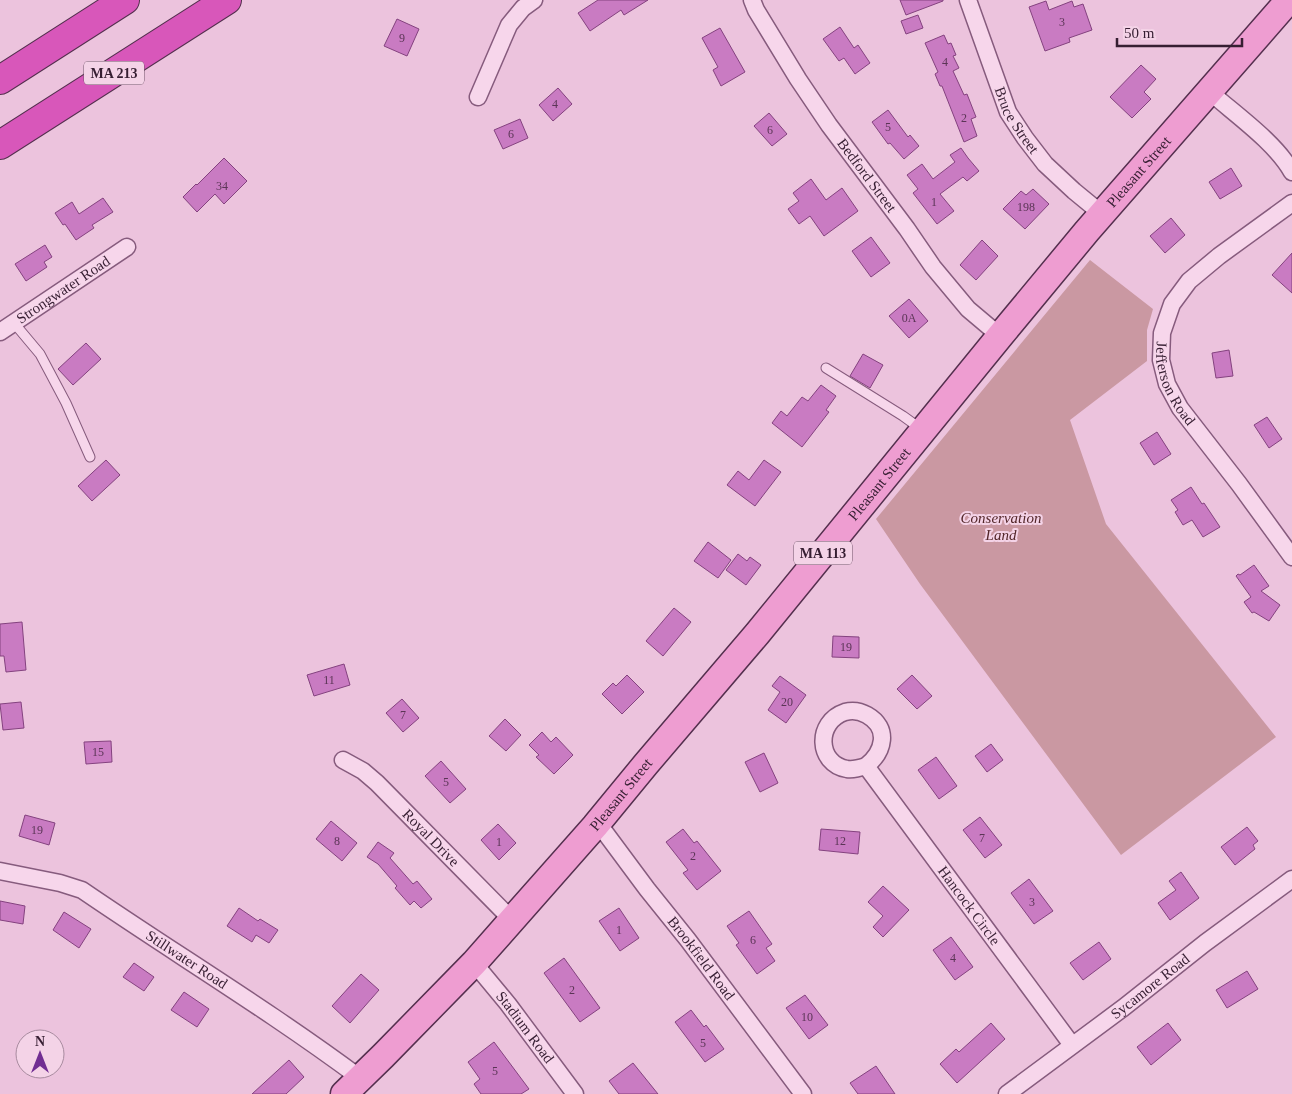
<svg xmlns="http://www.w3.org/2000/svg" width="1292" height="1094" font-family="Georgia,serif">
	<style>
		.green { fill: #ca98a2 }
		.building { fill: #c97bc2; stroke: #84427f }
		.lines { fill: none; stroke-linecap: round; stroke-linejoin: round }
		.lane-casing { stroke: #865b7d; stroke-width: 11 }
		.street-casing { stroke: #865b7d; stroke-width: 19 }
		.primary-casing { stroke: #542f4e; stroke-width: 29 }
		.highway-casing { stroke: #542f4e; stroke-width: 30 }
		.lane { stroke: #f7d6eb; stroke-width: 9 }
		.street { stroke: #f7d6eb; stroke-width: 16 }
		.primary { stroke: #ee9dd1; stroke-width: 26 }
		.highway { stroke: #d857ba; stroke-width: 28 }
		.labels { text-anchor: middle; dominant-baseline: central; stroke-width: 4; stroke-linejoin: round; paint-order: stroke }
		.number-label { font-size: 12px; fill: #5b3556 }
		.shield { fill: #f4d3e7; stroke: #6f5468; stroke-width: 1 }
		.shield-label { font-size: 14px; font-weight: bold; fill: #361e32 }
		.street-label { font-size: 15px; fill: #361e32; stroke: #f4d3e7 }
		.park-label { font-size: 15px; font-style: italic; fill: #522629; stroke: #f4d3e7 }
	</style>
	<rect width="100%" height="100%" fill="#ecc3dd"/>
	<polygon class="green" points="1090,260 1153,309 1147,330 1147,361 1070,420 1106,524 1276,737 1121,855 920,584 876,519"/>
	<g class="building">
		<polygon points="598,0 648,0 624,15 621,10 590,31 578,13"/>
		<polygon points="900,0 943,0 943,1 906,15"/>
		<polygon points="1046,1 1049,10 1072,1 1074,7 1083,4 1092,30 1069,38 1070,42 1045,51 1029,7"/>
		<polygon points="918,15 923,28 906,34 901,21"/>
		<polygon points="397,19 419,29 407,56 384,46"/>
		<polygon points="840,27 854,48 858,45 870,63 855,74 844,58 839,61 823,39"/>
		<polygon points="720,28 745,72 721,86 713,70 718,67 702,38"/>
		<polygon points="944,35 948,44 951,43 956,55 953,56 959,68 953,71 964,95 967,94 976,117 971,119 977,136 964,142 942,86 940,86 935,74 938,72 925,43"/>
		<polygon points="1141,65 1156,79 1144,92 1151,99 1132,118 1110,97"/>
		<polygon points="558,88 572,104 553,121 539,105"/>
		<polygon points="888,110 908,137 910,135 919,146 904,159 890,143 888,144 872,122"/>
		<polygon points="769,113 787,134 772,146 754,126"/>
		<polygon points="520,119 528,138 503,149 494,130"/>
		<polygon points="961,148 968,158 979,171 967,181 963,177 940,194 954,211 937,224 913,193 918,189 907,175 922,164 933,179 955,162 950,155"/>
		<polygon points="224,158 247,181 224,204 215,194 197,212 183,197 196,184 197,185"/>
		<polygon points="1231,168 1242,186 1220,199 1209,182"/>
		<polygon points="811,179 826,200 842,188 858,211 824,236 810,216 799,224 788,209 799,201 793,193"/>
		<polygon points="1033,189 1049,204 1025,229 1003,209 1021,191 1026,195"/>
		<polygon points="103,198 113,212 92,225 94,228 76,240 65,224 63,225 55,213 72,202 79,214"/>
		<polygon points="1171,218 1185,235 1165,253 1150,236"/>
		<polygon points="871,237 890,263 871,277 852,251"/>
		<polygon points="982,240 998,256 976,280 960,265"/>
		<polygon points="45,245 52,257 44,262 47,267 26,281 15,264"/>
		<polygon points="1292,253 1292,293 1272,275"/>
		<polygon points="909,299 928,321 909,338 889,316"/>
		<polygon points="86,343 101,359 73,385 58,369"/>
		<polygon points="1229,350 1233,376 1216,378 1212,353"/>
		<polygon points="863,354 883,365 870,388 850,376"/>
		<polygon points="821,385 836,396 826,410 829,412 802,447 772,423 781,411 787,416 802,397 808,401"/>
		<polygon points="1267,417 1282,439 1269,448 1254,425"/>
		<polygon points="1157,432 1171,454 1154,465 1140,443"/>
		<polygon points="106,460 120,475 92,501 78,486"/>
		<polygon points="764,460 781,472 755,506 727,485 738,471 749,480"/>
		<polygon points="1191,487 1202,504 1204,503 1220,527 1203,537 1192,520 1183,525 1175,512 1178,510 1171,500"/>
		<polygon points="708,542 731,560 718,578 694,561"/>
		<polygon points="738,554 747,561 750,557 761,565 746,585 726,570"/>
		<polygon points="1254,565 1269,586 1261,591 1280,605 1269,621 1254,612 1252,613 1244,602 1251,597 1236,576 1238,574 1240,575"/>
		<polygon points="674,608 691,622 663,656 646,641"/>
		<polygon points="22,622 26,670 6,672 4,656 0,656 0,624"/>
		<polygon points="833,636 859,637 859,658 832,657"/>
		<polygon points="344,664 350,685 314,696 307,675"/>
		<polygon points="627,675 644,692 622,714 602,694 613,683 616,686"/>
		<polygon points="912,675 932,696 917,709 897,689"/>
		<polygon points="780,676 806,695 786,723 768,710 780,692 772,686"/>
		<polygon points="402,699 419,718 403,732 386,713"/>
		<polygon points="21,702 24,728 3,730 0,704"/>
		<polygon points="505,719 521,735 506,751 489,736"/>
		<polygon points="542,732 551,742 556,737 573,755 554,774 536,757 539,755 529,745"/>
		<polygon points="111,741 112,762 86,764 84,742"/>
		<polygon points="991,744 1003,760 987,772 975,756"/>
		<polygon points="764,753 778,783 760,792 745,762"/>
		<polygon points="936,757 957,786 939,799 918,770"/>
		<polygon points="441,761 466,789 450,803 425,776"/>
		<polygon points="25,815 55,823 49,845 19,836"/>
		<polygon points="980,817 1002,845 985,858 963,830"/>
		<polygon points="331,821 357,843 342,861 316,839"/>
		<polygon points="498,824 516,843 499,860 481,840"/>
		<polygon points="1247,827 1258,841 1253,845 1255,849 1235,865 1221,847"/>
		<polygon points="683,829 694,843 697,841 721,871 697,890 683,873 688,870 666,842"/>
		<polygon points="821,829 860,832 858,854 819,850"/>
		<polygon points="378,842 394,853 390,858 413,884 417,881 432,899 421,908 414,901 410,905 395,888 397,886 378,864 367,857"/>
		<polygon points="1181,872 1199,898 1170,920 1158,903 1176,890 1169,881"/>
		<polygon points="1029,879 1053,911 1034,924 1011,893"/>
		<polygon points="883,886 909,910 883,937 873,927 883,916 868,902"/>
		<polygon points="0,901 25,906 23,924 0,920"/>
		<polygon points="239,908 258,921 260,919 278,930 269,943 256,935 252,942 227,926"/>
		<polygon points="619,908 639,938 620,951 599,921"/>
		<polygon points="749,911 772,944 766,948 775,961 757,974 736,945 739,943 727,926"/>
		<polygon points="64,912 91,929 79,948 53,930"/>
		<polygon points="951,937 973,967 955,980 933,950"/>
		<polygon points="1099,942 1111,959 1083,980 1070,963"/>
		<polygon points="564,958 600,1008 580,1022 544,973"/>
		<polygon points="134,963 154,977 144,991 123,977"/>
		<polygon points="1247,971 1258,989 1227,1008 1216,990"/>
		<polygon points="361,974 379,990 350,1023 332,1006"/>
		<polygon points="184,992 209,1009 197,1027 171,1010"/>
		<polygon points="805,995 828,1025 809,1039 786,1008"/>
		<polygon points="691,1010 704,1027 706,1025 724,1049 705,1062 675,1022"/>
		<polygon points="991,1023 1005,1039 957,1083 940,1064 956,1049 959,1052"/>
		<polygon points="1168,1023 1181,1040 1151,1065 1137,1047"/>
		<polygon points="494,1042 529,1089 521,1094 481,1094 474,1084 480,1079 468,1062"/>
		<polygon points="289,1060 304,1077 286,1094 252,1094"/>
		<polygon points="633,1063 658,1094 619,1094 609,1081"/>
		<polygon points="876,1066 895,1094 858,1094 850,1083"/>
	</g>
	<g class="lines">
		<g class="lane-casing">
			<g id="lane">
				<polyline points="14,323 40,354 66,403 90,457"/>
				<polyline points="826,368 903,416 921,429"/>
			</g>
		</g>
		<g class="street-casing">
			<g id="street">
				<path id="s1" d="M 752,0 L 756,10 L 798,79 L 829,125 L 907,229 L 933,267 L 968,309 L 1000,336"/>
				<path id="s2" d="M 968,0 L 1008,112 L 1025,138 L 1045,164 L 1074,191 L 1102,214"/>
				<path d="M 1210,92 C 1236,115 1275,142 1292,172"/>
				<polyline points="478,97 509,25 523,8 534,0"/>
				<path id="s3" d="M 1292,203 L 1219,256 L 1189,281 L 1172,304 L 1162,333 L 1161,360 L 1167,384 L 1180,408 L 1239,484 L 1292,557"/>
				<path id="s4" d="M 0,332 L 127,247"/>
				<path id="s5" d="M 343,760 L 363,771 L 377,783 L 512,920"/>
				<path id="s6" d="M 866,766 C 860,768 854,770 847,769 C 817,764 815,722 845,712 C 852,710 860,711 867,715 C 890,728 884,752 866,766 L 1072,1045"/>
				<path id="s7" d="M 598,823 L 647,889 L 688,940 L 803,1094"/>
				<path id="s8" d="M 0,871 L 60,883 L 82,890 C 174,953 270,1011 360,1078"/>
				<path id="s9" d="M 474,963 L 508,1004 L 575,1094"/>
				<path id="s10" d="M 1007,1094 L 1123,1008 L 1205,943 L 1292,879"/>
			</g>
		</g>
		<g class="primary-casing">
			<g id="primary">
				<path id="s11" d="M 344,1094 L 383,1056 L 474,963 L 595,826 L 646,764 L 757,634 L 1000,336 L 1087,231 L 1289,0"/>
			</g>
		</g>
		<g class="highway-casing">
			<g id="highway">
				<polyline points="0,80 125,0"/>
				<polyline points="0,145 227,0"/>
			</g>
		</g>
		<use href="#lane" class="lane"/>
		<use href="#street" class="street"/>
		<use href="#primary" class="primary"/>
		<use href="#highway" class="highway"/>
	</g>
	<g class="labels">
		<g class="number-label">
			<text x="1062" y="22">3</text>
			<text x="402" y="38">9</text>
			<text x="945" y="62">4</text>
			<text x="555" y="104">4</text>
			<text x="964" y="118">2</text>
			<text x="888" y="127">5</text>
			<text x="770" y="130">6</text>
			<text x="511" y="134">6</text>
			<text x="222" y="186">34</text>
			<text x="934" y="202">1</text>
			<text x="1026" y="207">198</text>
			<text x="909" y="318">0A</text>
			<text x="846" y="647">19</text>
			<text x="329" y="680">11</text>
			<text x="787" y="702">20</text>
			<text x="403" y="715">7</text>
			<text x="98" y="752">15</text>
			<text x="446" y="782">5</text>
			<text x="37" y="830">19</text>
			<text x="982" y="838">7</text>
			<text x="337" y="841">8</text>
			<text x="840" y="841">12</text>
			<text x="499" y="842">1</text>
			<text x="693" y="856">2</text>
			<text x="1032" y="902">3</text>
			<text x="619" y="930">1</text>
			<text x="753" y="940">6</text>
			<text x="953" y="958">4</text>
			<text x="572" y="990">2</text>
			<text x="807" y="1017">10</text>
			<text x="703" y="1043">5</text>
			<text x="495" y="1071">5</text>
		</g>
		<g class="shield">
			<rect x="84" y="61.5" width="60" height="23" rx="4"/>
			<rect x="794" y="541.5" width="58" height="23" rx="4"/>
		</g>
		<g class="shield-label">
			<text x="114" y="73">MA 213</text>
			<text x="823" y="553">MA 113</text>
		</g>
		<g class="street-label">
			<text stroke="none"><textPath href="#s2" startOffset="130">Bruce Street</textPath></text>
			<text stroke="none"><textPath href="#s11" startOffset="1218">Pleasant Street</textPath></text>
			<text stroke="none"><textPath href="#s1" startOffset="210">Bedford Street</textPath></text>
			<text stroke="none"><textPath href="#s4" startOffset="76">Strongwater Road</textPath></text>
			<text stroke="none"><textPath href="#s3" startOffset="242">Jefferson Road</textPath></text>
			<text stroke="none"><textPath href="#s11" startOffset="812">Pleasant Street</textPath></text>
			<text stroke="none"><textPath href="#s11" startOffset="408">Pleasant Street</textPath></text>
			<text stroke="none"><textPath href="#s5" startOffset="118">Royal Drive</textPath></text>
			<text stroke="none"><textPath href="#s6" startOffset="356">Hancock Circle</textPath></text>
			<text stroke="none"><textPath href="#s7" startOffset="170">Brookfield Road</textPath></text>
			<text stroke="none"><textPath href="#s8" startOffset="210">Stillwater Road</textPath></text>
			<text stroke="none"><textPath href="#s10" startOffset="179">Sycamore Road</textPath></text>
			<text stroke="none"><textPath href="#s9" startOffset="82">Stadium Road</textPath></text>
		</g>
		<g class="park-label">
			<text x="1001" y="518">Conservation<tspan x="1001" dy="17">Land</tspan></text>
		</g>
	</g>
	<g transform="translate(40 1054)"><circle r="24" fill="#f4d3e7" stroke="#a88b9f"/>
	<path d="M0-4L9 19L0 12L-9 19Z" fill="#712d92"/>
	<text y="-8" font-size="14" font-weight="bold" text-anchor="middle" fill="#361e32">N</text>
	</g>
	<path d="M1117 38v8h125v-8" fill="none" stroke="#361e32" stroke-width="2.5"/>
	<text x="1124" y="38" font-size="15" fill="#361e32" stroke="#f4d3e7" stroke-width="4" paint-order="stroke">50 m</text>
</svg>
